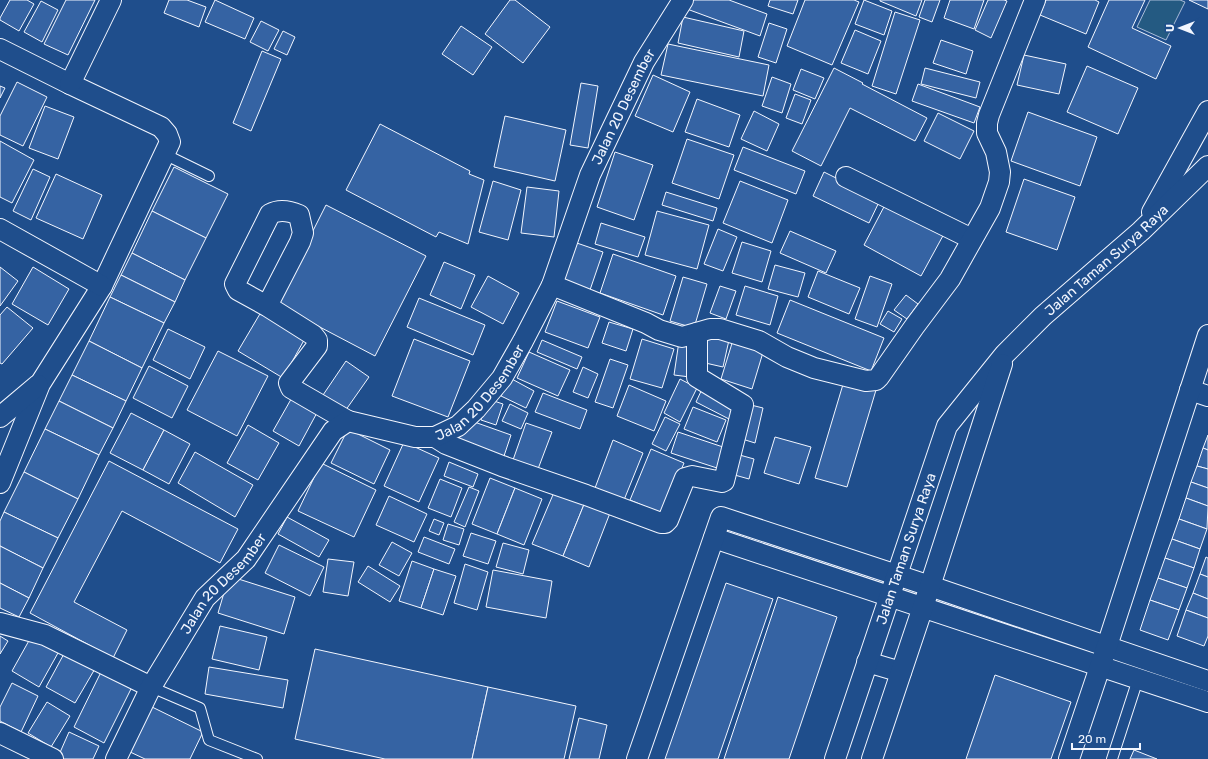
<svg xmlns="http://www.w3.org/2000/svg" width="1208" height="759" font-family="Rubik,sans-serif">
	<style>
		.green { fill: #245a82; stroke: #a8bbd7 }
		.building { fill: #3563a3; stroke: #f2f6ff }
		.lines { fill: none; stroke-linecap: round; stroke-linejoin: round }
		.service-casing { stroke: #f2f6ff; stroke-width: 12 }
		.minor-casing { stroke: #f2f6ff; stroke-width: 22 }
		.service { stroke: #1f4e8c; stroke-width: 10 }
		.minor { stroke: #1f4e8c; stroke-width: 20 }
		.labels { text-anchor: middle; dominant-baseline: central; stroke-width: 3; stroke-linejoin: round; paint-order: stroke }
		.street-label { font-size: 14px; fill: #f2f6ff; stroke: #1f4e8c }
	</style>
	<rect width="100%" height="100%" fill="#1f4e8c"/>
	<polygon class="green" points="1150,0 1180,0 1185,2 1166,40 1137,27"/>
	<g class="building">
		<polygon points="10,0 27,0 34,4 19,31 0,20 0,18"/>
		<polygon points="66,0 95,0 68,55 44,44"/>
		<polygon points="169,0 187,0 206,7 199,27 164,13"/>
		<polygon points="215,0 254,18 245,39 205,22"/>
		<polygon points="510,0 515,0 550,27 523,63 485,34"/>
		<polygon points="690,0 729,0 767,14 760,36 687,9"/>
		<polygon points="770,0 798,0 793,14 768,6"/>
		<polygon points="805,0 854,0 859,2 832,65 787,46"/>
		<polygon points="864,0 892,11 884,35 855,24"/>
		<polygon points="880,0 922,0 916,16 880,1"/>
		<polygon points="925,0 940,0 932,22 919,17"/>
		<polygon points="950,0 984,0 974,29 944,18"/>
		<polygon points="988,0 1004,0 1007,1 991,38 975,30"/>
		<polygon points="1046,0 1095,0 1099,2 1086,34 1040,15"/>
		<polygon points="1109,0 1145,0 1132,28 1171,46 1156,79 1088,47"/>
		<polygon points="1189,0 1208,0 1208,9"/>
		<polygon points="41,1 58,10 42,42 24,32"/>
		<polygon points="895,12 920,20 896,94 872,86"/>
		<polygon points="683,17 744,31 739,57 678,43"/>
		<polygon points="261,21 279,30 268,51 250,42"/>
		<polygon points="769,23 787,29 776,63 758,57"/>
		<polygon points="461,26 492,47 473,75 442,54"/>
		<polygon points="855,30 881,41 868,74 841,63"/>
		<polygon points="283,31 295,37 287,55 274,49"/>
		<polygon points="941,40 973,51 966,74 933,63"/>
		<polygon points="668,44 769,65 763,96 661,75"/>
		<polygon points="262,51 281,59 251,131 233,123"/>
		<polygon points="1024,55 1066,64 1059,94 1017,85"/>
		<polygon points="1087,66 1138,88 1118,134 1067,112"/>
		<polygon points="834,68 863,83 862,84 927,118 915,141 850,108 821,166 792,151"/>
		<polygon points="925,68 980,82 976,98 921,84"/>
		<polygon points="801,69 824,78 815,99 793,90"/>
		<polygon points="653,75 690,92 673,132 635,116"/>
		<polygon points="772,77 791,84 782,113 762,106"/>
		<polygon points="17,82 47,97 23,146 0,135 0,116"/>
		<polygon points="581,83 598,86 588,148 570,145"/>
		<polygon points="918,84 980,107 974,123 912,101"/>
		<polygon points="0,86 5,88 0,98"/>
		<polygon points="795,94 811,100 802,124 786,118"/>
		<polygon points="697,99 740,115 729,147 685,132"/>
		<polygon points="45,106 74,117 58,159 29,148"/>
		<polygon points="754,111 779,124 767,151 741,139"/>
		<polygon points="1028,112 1097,137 1080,186 1011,161"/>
		<polygon points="938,113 974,131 960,159 924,141"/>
		<polygon points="505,116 566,130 555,181 494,167"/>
		<polygon points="380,124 470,171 469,174 484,180 468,244 439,232 436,237 346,190"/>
		<polygon points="687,139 734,155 719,199 672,183"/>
		<polygon points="0,141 34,160 12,203 0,197"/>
		<polygon points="743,147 805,171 796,194 734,170"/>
		<polygon points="615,152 653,165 634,220 597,207"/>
		<polygon points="174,167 228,194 206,238 152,211"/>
		<polygon points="33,169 50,177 31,220 13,211"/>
		<polygon points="824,172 880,200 869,223 813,196"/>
		<polygon points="56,174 102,195 83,239 36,218"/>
		<polygon points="1024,179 1075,197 1057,250 1006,232"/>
		<polygon points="493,181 521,190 508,240 479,232"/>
		<polygon points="740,181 788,200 772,243 723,223"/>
		<polygon points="527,187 559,191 554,237 521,233"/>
		<polygon points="666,192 717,208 713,221 662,205"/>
		<polygon points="887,201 945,232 921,276 864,245"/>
		<polygon points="326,205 426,256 375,356 276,304"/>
		<polygon points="152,211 206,238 185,280 132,253"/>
		<polygon points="657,211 709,225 697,269 645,255"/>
		<polygon points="601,223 645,237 638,257 595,244"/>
		<polygon points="718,229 737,237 723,271 704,264"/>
		<polygon points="790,231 836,251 826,273 780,253"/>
		<polygon points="571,241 603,252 590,290 558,279"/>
		<polygon points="742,242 771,251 762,282 732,273"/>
		<polygon points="132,253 185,280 175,302 121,275"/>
		<polygon points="613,254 676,276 663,315 600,293"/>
		<polygon points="444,262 475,275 461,309 430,295"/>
		<polygon points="775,265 805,273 798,297 768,289"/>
		<polygon points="0,267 18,281 0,306"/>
		<polygon points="33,267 69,289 48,325 12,304"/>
		<polygon points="818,271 860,288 849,314 808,297"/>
		<polygon points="121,275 175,302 164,323 110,297"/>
		<polygon points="488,276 519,293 503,324 471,307"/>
		<polygon points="870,276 892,284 877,327 855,319"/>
		<polygon points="683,277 707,284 694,328 670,321"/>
		<polygon points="720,286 736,291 726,319 710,313"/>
		<polygon points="745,286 778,296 770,325 736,315"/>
		<polygon points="906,295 918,304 907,319 894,310"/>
		<polygon points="110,297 164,323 142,368 89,341"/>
		<polygon points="419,298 485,325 473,355 407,327"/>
		<polygon points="790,300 884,338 871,371 777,333"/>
		<polygon points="557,301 600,317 588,348 545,332"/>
		<polygon points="7,307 33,328 2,364 0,363 0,315"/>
		<polygon points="264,307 308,333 283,378 238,351"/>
		<polygon points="888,311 902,319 894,332 880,324"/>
		<polygon points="609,322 633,329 626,351 602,343"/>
		<polygon points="168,329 205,347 190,379 153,360"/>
		<polygon points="707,335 729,340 723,367 701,362"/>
		<polygon points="414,339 470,361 448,417 392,396"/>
		<polygon points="642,339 674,349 662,388 630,379"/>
		<polygon points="542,340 582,357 577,369 537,352"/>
		<polygon points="733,340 764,349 752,389 721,379"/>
		<polygon points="89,341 142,368 126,401 72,375"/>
		<polygon points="679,341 694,343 690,377 674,375"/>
		<polygon points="218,351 268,376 237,436 187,410"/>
		<polygon points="529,352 570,370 558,396 517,378"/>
		<polygon points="610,359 628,365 613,408 595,402"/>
		<polygon points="346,361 369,377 343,414 321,398"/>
		<polygon points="149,366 188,386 172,418 133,398"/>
		<polygon points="583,367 598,374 588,398 573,392"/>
		<polygon points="72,375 126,401 113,428 59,401"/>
		<polygon points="510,378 534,391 526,408 501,396"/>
		<polygon points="680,379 697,388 680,422 664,413"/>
		<polygon points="844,381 876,390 847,487 815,478"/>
		<polygon points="629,385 666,401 654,431 617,416"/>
		<polygon points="703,387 736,404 729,419 696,402"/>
		<polygon points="543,393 587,410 580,429 535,412"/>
		<polygon points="294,394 319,409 299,446 273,431"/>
		<polygon points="488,399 503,404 496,425 481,420"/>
		<polygon points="59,401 113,428 99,455 45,429"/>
		<polygon points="510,404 528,413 521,429 502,421"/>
		<polygon points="747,404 763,408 755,443 739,438"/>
		<polygon points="693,407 726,420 717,442 684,429"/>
		<polygon points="131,413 164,430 143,470 110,453"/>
		<polygon points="665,417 680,424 666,451 652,444"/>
		<polygon points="466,419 511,435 503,459 457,443"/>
		<polygon points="526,423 552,432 538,469 513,460"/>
		<polygon points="248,425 279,443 258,480 227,463"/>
		<polygon points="45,429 99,455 78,499 24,472"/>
		<polygon points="348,429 390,450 374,484 331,463"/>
		<polygon points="164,430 190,444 169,484 143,470"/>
		<polygon points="678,432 723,447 717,468 671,453"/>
		<polygon points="1208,435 1208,450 1203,448"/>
		<polygon points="775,437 811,447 799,484 764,473"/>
		<polygon points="613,440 643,453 624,500 595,488"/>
		<polygon points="404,442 439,458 419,502 384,486"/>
		<polygon points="1203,448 1208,450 1208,469 1197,466"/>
		<polygon points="651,449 684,463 663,514 630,500"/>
		<polygon points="195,452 253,485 235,517 178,483"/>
		<polygon points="736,454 754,459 749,479 731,474"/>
		<polygon points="109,461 238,529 220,563 122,511 74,602 127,630 113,658 30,613"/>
		<polygon points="449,462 478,474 473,487 444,476"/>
		<polygon points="321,463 376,490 354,537 298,511"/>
		<polygon points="1197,466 1208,469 1208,488 1191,482"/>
		<polygon points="24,472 78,499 58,538 4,512"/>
		<polygon points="490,478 515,488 497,534 472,524"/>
		<polygon points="440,479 462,488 451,517 428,508"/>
		<polygon points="1191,482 1208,488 1208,506 1186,498"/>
		<polygon points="469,487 479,491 465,527 454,522"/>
		<polygon points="515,488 542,499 524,545 497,534"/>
		<polygon points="555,490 585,502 563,556 532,544"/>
		<polygon points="389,496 427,514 414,542 376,525"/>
		<polygon points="1186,498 1208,506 1207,529 1179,519"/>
		<polygon points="585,502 610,513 589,567 563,556"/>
		<polygon points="4,512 58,538 43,568 0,546 0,521"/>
		<polygon points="287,517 329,540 319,557 278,534"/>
		<polygon points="434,519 444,523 439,535 429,531"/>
		<polygon points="1179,519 1207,529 1200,549 1172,539"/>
		<polygon points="448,524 464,529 459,545 443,540"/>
		<polygon points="471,533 496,541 488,564 463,556"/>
		<polygon points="424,537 455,549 449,564 418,552"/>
		<polygon points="1172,539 1200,549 1194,568 1165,558"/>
		<polygon points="392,542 412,553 399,576 379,565"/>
		<polygon points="503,543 529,550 523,574 496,567"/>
		<polygon points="279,545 324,567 310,596 265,573"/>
		<polygon points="0,546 43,568 29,598 0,583"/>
		<polygon points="1206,557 1208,558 1208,577 1200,574"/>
		<polygon points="1165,558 1194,568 1187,588 1158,578"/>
		<polygon points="328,559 354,562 348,596 323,592"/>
		<polygon points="412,561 434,569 421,608 399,601"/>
		<polygon points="465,564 488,572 477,610 454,603"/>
		<polygon points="368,566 400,586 390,602 358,582"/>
		<polygon points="434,569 456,576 443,615 421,608"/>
		<polygon points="493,570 552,581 546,618 486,607"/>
		<polygon points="1200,574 1208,577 1208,599 1193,593"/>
		<polygon points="229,576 295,597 284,634 218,613"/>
		<polygon points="1158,578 1187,588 1179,610 1150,600"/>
		<polygon points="0,583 29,598 19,617 0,608"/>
		<polygon points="726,583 773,599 718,759 665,759"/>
		<polygon points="1193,593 1208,599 1208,618 1186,610"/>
		<polygon points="778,597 837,617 789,759 724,759"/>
		<polygon points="1150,600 1179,610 1168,640 1140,630"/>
		<polygon points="1186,610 1208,618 1208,636 1204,646 1177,636"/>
		<polygon points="220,626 267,637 259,670 212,659"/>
		<polygon points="0,636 8,641 0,654"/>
		<polygon points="31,637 58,653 39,687 12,671"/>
		<polygon points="315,649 488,687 472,759 385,759 295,739"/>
		<polygon points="66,650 96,667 75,703 46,687"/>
		<polygon points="209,667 288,680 283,708 205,694"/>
		<polygon points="102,670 133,685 104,743 74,727"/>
		<polygon points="995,675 1071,702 1051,759 966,759"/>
		<polygon points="12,683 38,696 21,732 0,721 0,707"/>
		<polygon points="488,687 576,706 564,759 472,759"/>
		<polygon points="47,702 70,716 51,747 28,733"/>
		<polygon points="150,706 203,732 190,759 145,759 128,751"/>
		<polygon points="579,718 607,725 599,759 569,759"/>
		<polygon points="69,732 99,746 93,759 63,759 58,757"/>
		<polygon points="1134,750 1157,759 1130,759"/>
	</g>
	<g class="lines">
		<g class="service-casing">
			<g id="service">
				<polyline points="164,154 209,176"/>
				<polyline points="151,687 200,708 209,740 257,759"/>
				<polyline points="1112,759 1138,679"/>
			</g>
		</g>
		<g class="minor-casing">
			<g id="minor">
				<polyline points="0,49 70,84 161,127 167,134 170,142 102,286 40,384 0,483"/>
				<polyline points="70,84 111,0"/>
				<polyline points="846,177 972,239"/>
				<polyline points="1152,212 1208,111"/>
				<polyline points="0,229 102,286"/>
				<polyline points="552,285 646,323 659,330 682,337 710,329 720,329 759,341 787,357 814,368 866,381 876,380 879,377 914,327 950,279 990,208 999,182 1000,172 996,152 987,133 987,123 989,115 1035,0"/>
				<path d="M 267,306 L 300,242 L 303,233 L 299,215 C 290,211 279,209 270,214 L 235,284 L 238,290 L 267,306 L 313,335 L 317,340 L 317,346 L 289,383 L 291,388 L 348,421"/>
				<polyline points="1190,390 1208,396"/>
				<polyline points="0,417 38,385"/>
				<polyline points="435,437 446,444 502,466 586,495 661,523 665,523 668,520 685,478 692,476 722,482 724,481 743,405 697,377 697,333"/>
				<polyline points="714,538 1208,702"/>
				<polyline points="0,623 45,635 151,687"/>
				<polyline points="867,662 901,672"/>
				<polyline points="0,733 53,759"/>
				<path id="s1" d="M 116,759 L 151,687 L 205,598 L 246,559 L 333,431 L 348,421 L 415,437 L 435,437 L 458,426 L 476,409 L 502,378 L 523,341 L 552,285 L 590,175 L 644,62 L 683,0"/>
				<polyline points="637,759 721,517 930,586 1208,681"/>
				<path id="s2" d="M 835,759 L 947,426 L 1005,354 L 1043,316 L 1141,231 L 1208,166"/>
				<polyline points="872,759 930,586 1002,364"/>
				<polyline points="1069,759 1107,646 1208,335"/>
			</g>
		</g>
		<use href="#service" class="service"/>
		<use href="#minor" class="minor"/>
	</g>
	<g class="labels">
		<g class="street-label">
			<text stroke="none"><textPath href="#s1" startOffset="891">Jalan 20 Desember</textPath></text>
			<text stroke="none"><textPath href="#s2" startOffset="582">Jalan Taman Surya Raya</textPath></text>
			<text stroke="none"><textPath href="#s1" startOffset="567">Jalan 20 Desember</textPath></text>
			<text stroke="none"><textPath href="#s2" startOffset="222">Jalan Taman Surya Raya</textPath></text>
			<text stroke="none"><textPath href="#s1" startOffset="207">Jalan 20 Desember</textPath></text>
		</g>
	</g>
	<g transform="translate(1180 28) rotate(270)" stroke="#1f4e8c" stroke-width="3" paint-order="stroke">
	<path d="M0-3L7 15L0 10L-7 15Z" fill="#f2f6ff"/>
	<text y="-6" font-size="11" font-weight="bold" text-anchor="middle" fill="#f2f6ff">U</text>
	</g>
	<path d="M1072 743v6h68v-6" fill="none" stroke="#f2f6ff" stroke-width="2"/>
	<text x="1078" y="743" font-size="12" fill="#f2f6ff" stroke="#1f4e8c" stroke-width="3" paint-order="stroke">20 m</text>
</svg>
